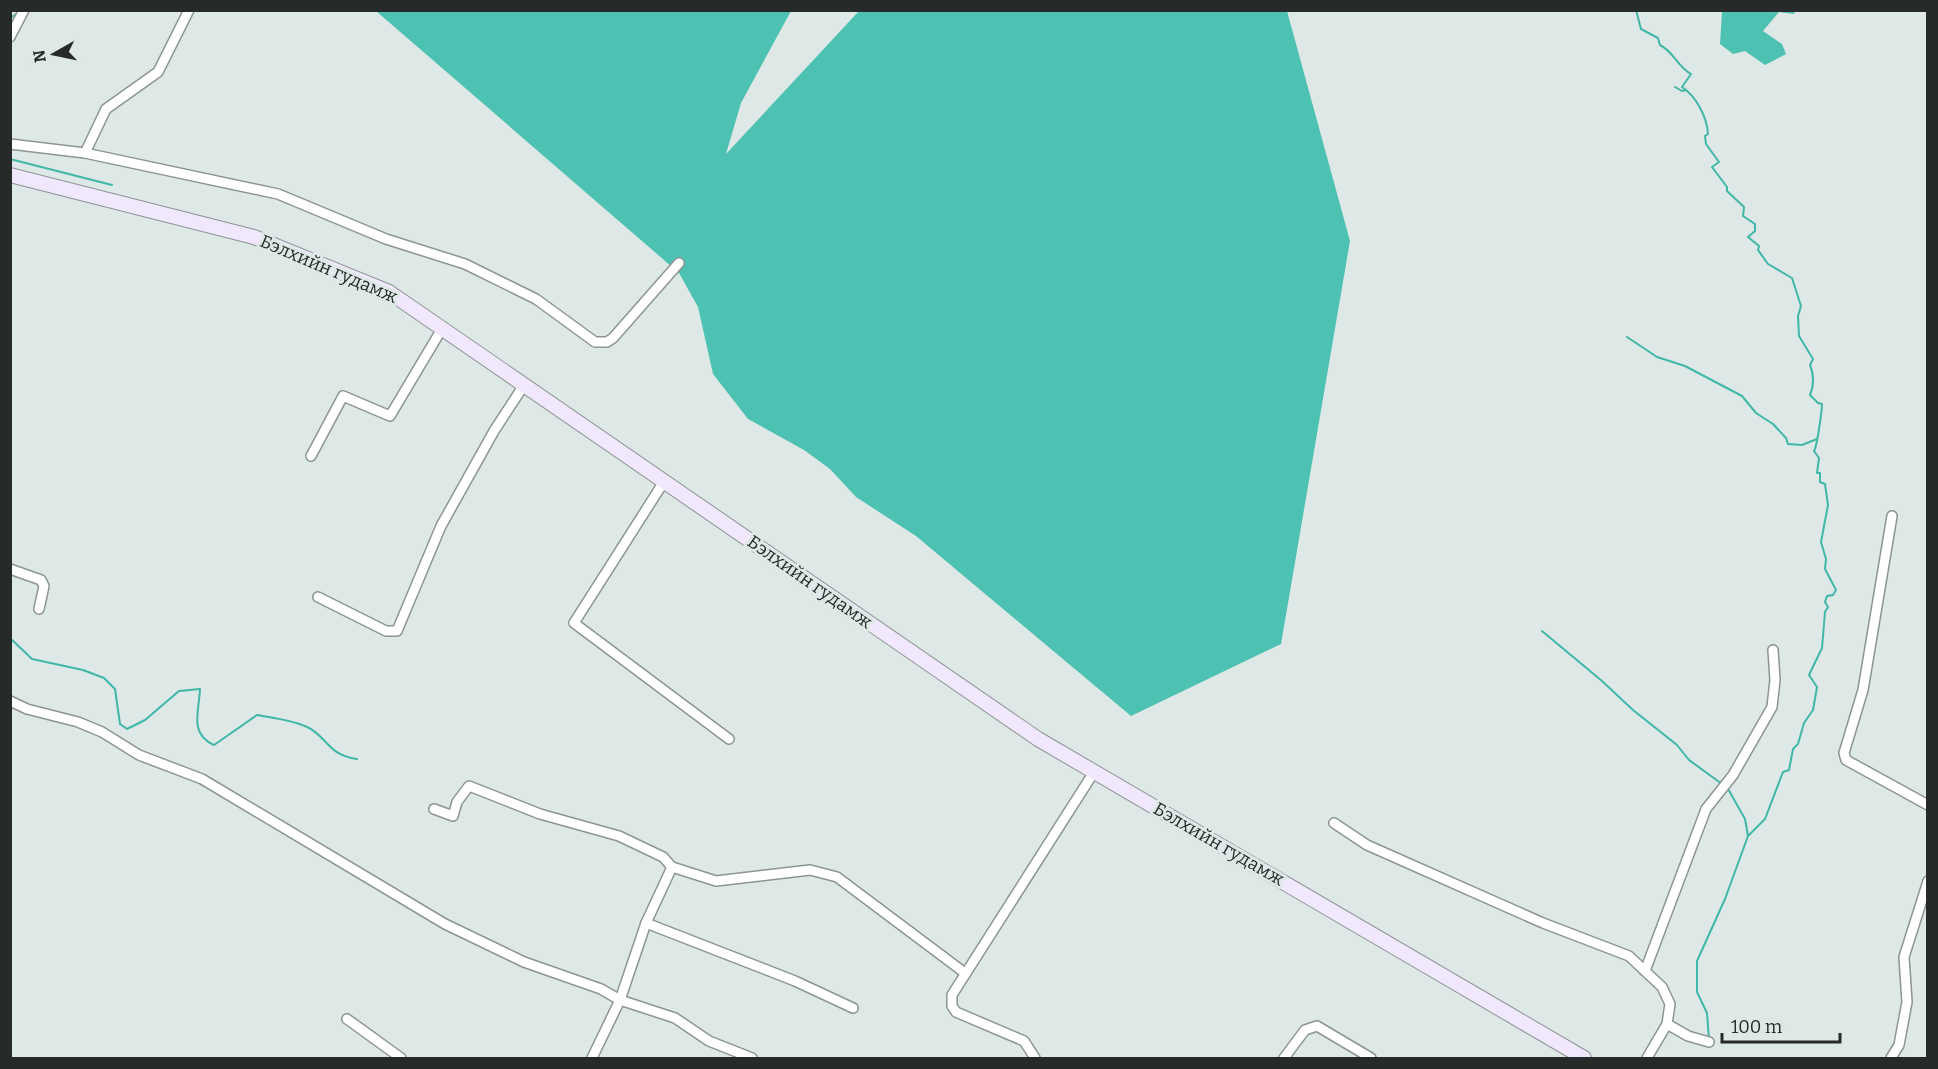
<svg xmlns="http://www.w3.org/2000/svg" width="1938" height="1069" font-family="Bitter,serif">
	<style>
		.forest { fill: #4ec2b2 }
		.lines { fill: none; stroke-linecap: round; stroke-linejoin: round }
		.stream { stroke: #40b7a7; stroke-width: 2 }
		.minor-casing { stroke: #8c9593; stroke-width: 12 }
		.secondary-casing { stroke: #8c9593; stroke-width: 16 }
		.minor { stroke: #fff; stroke-width: 9 }
		.secondary { stroke: #f2e8fe; stroke-width: 14 }
		.labels { text-anchor: middle; dominant-baseline: central; stroke-width: 6; stroke-linejoin: round; paint-order: stroke }
		.street-label { font-size: 18px; fill: #262a29; stroke: #dee8e6 }
	</style>
	<rect width="100%" height="100%" fill="#dee8e6"/>
	<g class="forest">
		<polygon points="376,11 791,11 741,103 726,154 859,11 1287,11 1350,241 1281,644 1131,716 916,536 856,497 830,469 804,450 748,419 713,374 698,307 679,273"/>
		<polygon points="1722,11 1795,11 1794,14 1779,12 1763,31 1782,44 1786,54 1765,65 1745,51 1733,54 1720,44"/>
	</g>
	<g class="lines">
		<g class="stream">
			<path d="M 1636,10 L 1641,29 L 1658,38 L 1660,45 C 1674,52 1677,66 1691,74 L 1682,87 C 1696,96 1707,117 1708,134 L 1705,136 L 1706,144 L 1719,162 L 1712,167 L 1727,187 L 1727,191 L 1744,207 L 1743,216 L 1755,224 L 1755,231 L 1748,237 L 1759,246 L 1758,250 L 1768,264 L 1792,278 L 1801,306 L 1798,316 L 1799,336 L 1813,359 L 1810,365 C 1814,374 1814,386 1810,395 L 1818,403 L 1822,404 C 1822,410 1817,447 1814,451 L 1819,458 L 1817,473 L 1820,473 L 1820,482 L 1825,484 L 1828,505 L 1821,542 L 1826,559 L 1825,569 L 1836,590 L 1833,595 L 1827,596 L 1825,602 L 1828,607 L 1825,612 L 1822,648 L 1809,675 L 1817,687 L 1813,710 L 1804,723 L 1798,744 L 1793,749 L 1789,770 L 1783,772 L 1765,819 L 1748,836 L 1725,899 L 1697,961 L 1697,992 L 1707,1013 L 1709,1040"/>
			<polyline points="10,18 18,13"/>
			<polyline points="1675,87 1682,91 1686,90"/>
			<polyline points="10,159 112,185"/>
			<polyline points="1627,337 1657,357 1685,366 1742,396 1756,413 1773,424 1786,438 1788,444 1802,445 1817,439"/>
			<polyline points="1542,631 1602,681 1633,710 1677,745 1689,760 1722,784"/>
			<path d="M 10,638 L 32,659 L 83,670 L 104,678 L 115,689 L 120,724 L 127,729 L 145,720 L 179,691 L 200,689 C 199,712 189,734 214,745 L 257,715 C 273,718 292,720 307,727 C 326,735 327,755 357,759"/>
			<polyline points="1727,787 1745,819 1748,836"/>
		</g>
		<g class="minor-casing">
			<g id="minor">
				<polyline points="10,37 24,10"/>
				<polyline points="10,144 85,153 278,194 386,239 465,264 536,299 595,342 607,342 613,338 679,263"/>
				<polyline points="85,153 106,109 158,72 189,10"/>
				<polyline points="311,456 343,396 390,416 443,327"/>
				<polyline points="665,480 574,623 729,739"/>
				<polyline points="1892,516 1863,690 1844,753 1846,760 1928,805"/>
				<polyline points="10,569 41,580 44,586 39,609"/>
				<polyline points="318,597 386,631 397,631 441,526 494,431 524,385"/>
				<polyline points="10,701 27,709 78,722 102,732 139,755 202,779 445,924 524,962 601,989 620,1000 675,1018 709,1041 752,1058"/>
				<polyline points="434,809 453,816 457,802 469,786 540,814 619,836 663,857 672,867 716,881 810,870 837,877 965,973"/>
				<polyline points="1334,823 1367,845 1543,923 1629,956 1662,987 1670,1004 1667,1024 1688,1036 1709,1042"/>
				<polyline points="646,923 795,981 853,1008"/>
				<polyline points="1645,971 1706,809 1733,775 1772,707 1775,680 1773,650"/>
				<polyline points="347,1019 401,1058"/>
				<polyline points="592,1058 620,1000 646,923 672,867"/>
				<polyline points="1035,1058 1024,1041 956,1012 952,1006 952,995 1094,772"/>
				<polyline points="1284,1058 1305,1030 1317,1026 1371,1058"/>
				<polyline points="1647,1058 1667,1024"/>
				<polyline points="1891,1058 1899,1045 1907,1002 1904,957 1928,881"/>
			</g>
		</g>
		<g class="secondary-casing">
			<polyline id="secondary" points="10,175 254,237 389,292 1038,739 1584,1058"/>
		</g>
		<use href="#minor" class="minor"/>
		<use href="#secondary" class="secondary"/>
	</g>
	<g class="labels">
		<g class="street-label">
			<text transform="translate(329 269) rotate(23)">Бэлхийн гудамж</text>
			<text transform="translate(810 582) rotate(35)">Бэлхийн гудамж</text>
			<text transform="translate(1219 844) rotate(30)">Бэлхийн гудамж</text>
		</g>
	</g>
	<rect width="1938" height="1069" fill="none" stroke="#262a29" stroke-width="24"/>
	<g transform="translate(54 54) rotate(261)" stroke="#dee8e6" stroke-width="4.5" paint-order="stroke">
	<path d="M0-4.5L10 22L0 15L-10 22Z" fill="#262a29"/>
	<text y="-9" font-size="16" font-weight="bold" text-anchor="middle" fill="#262a29">N</text>
	</g>
	<path d="M1722 1033v9h118v-9" fill="none" stroke="#262a29" stroke-width="3"/>
	<text x="1731" y="1033" font-size="18" fill="#262a29" stroke="#dee8e6" stroke-width="4.5" paint-order="stroke">100 m</text>
</svg>
